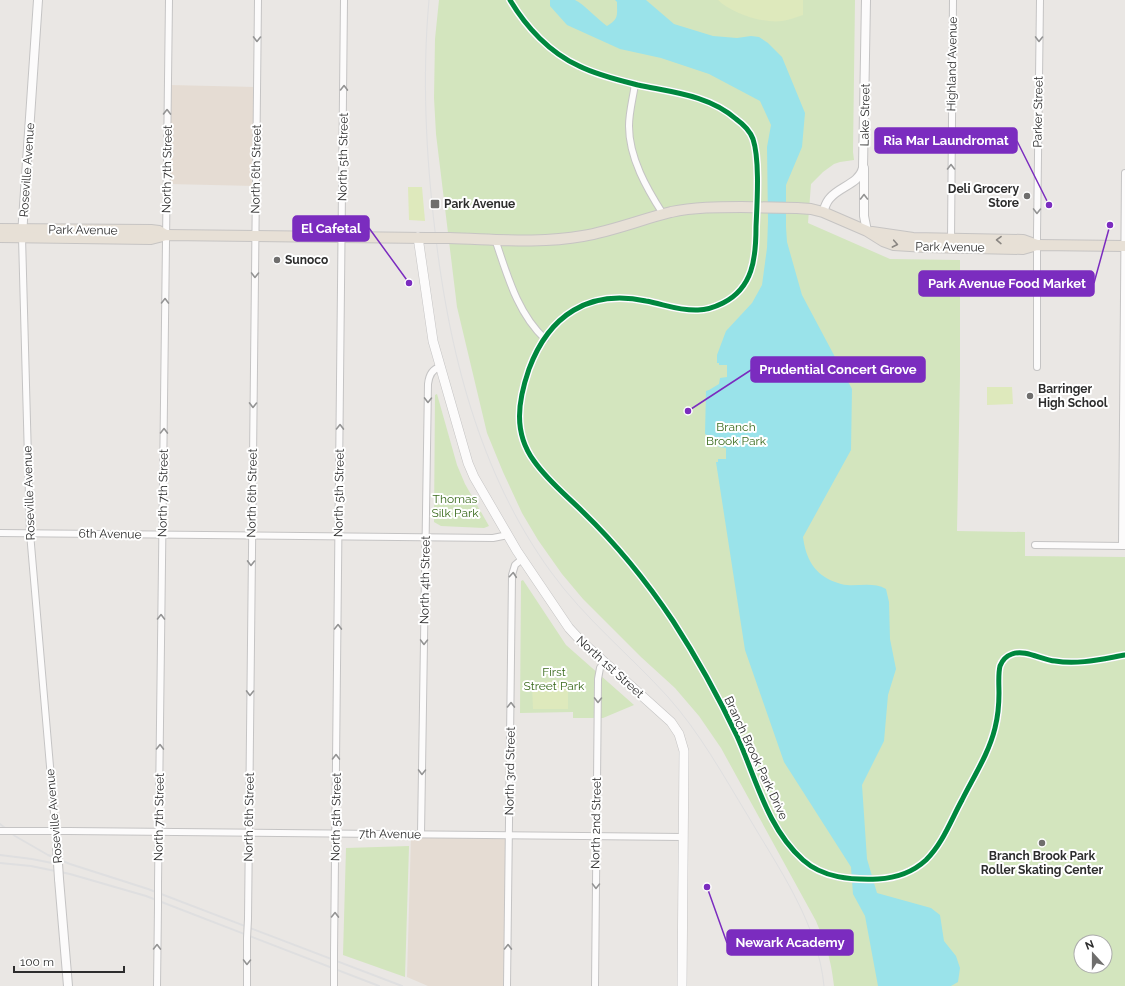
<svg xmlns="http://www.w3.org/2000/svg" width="1125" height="986" font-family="Raleway,sans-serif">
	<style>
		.education { fill: #e5dcd3 }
		.green { fill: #d3e5be; fill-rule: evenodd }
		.pitch { fill: #dee9bc }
		.water { fill: #9ae3ea }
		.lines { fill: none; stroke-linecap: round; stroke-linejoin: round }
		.minor-casing { stroke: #c5c4c4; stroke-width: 8 }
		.tertiary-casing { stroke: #c5c4c4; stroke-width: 10 }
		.secondary-casing { stroke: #c5c4c4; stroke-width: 10 }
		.primary-casing { stroke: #c6c4c3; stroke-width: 12 }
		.minor { stroke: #fcfbfb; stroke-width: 6 }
		.tertiary { stroke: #fcfbfb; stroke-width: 8 }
		.secondary { stroke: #fcfbfb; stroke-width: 9 }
		.primary { stroke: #e7e0d6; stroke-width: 10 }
		.tram { stroke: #dfdfe0; stroke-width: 1 }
		.rail { stroke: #dfdfe0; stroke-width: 2 }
		.minor-bridge-casing { stroke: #c5c4c4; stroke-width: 8; stroke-linecap: butt }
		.tertiary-bridge-casing { stroke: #c5c4c4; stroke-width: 10; stroke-linecap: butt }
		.primary-bridge-casing { stroke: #c6c4c3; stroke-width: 12; stroke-linecap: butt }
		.minor-bridge { stroke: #fcfbfb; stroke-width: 6 }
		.tertiary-bridge { stroke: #fcfbfb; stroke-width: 8 }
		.primary-bridge { stroke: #e7e0d6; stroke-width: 10 }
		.cycleway-casing { stroke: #fff; stroke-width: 8 }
		.cycleway { stroke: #00873e; stroke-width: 5 }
		.oneway { stroke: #949494 }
		.oneway2 { stroke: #8a8682 }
		.poi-dot { fill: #6f6e6d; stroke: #fff; stroke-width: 1.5 }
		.labels { text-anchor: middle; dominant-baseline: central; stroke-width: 4; stroke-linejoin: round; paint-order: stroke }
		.street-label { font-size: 12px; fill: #2d2d2d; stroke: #fff }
		.poi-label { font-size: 12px; font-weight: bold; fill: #2d2d2d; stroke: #fff; text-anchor: start }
		.park-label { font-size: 12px; fill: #3a6b1d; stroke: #fff }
		.leader { fill: none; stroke: #7b2cbf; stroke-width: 1.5 }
		.callout-dot { fill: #7b2cbf; stroke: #fff; stroke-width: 1.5 }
		.callout { fill: #7b2cbf; stroke: #7b2cbf; stroke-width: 1.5 }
		.callout-label { font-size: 13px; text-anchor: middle; font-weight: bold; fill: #fff }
	</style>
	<rect width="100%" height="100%" fill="#eae7e4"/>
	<g class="education">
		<polygon points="169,85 256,87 255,186 168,184"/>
		<polygon points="411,837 507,837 505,986 428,986 407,977"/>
	</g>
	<g class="green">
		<path d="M 439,0 L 855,0 L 853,152 L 854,160 L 840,162 L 834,164 L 823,172 L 811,184 L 808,223 L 890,259 L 960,260 L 960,376 L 957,531 L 1025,532 L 1025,556 L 1125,557 L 1125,986 L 834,986 C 831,959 826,945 816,921 L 721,748 L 699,716 L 675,688 L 641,657 L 583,599 L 562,574 L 538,540 L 522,513 L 503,472 L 487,433 L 457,307 L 436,134 L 434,98 L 435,39 ZM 1081,942 L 1105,942 L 1105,966 L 1081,966 Z"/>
		<polygon points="437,394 457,465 465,484 489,526 484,528 441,526 434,522 435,395"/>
		<polygon points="523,580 566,645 634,705 603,718 573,718 573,712 520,713 521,581"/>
		<polygon points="409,846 405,977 343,955 346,848"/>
	</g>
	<g class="pitch">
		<path d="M 718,0 L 803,0 L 803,15 C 796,17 789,20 782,21 C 764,24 731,13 718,0 Z"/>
		<polygon points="408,187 422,187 425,221 409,220"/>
		<polygon points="987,387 1012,387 1013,404 987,405"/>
		<polygon points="548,681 562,683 568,685 568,709 533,709 532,685 536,683"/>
	</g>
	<path class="water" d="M 550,0 C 557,0 568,0 575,0 C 584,4 597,19 607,26 C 619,19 617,15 617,2 L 615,0 L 646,0 L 674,24 L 713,36 L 737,38 L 751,36 L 759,37 L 768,43 L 782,57 L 805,113 L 802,147 L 786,185 L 786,227 L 787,242 L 802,295 L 852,389 L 851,450 L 803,537 C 806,559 814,574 835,582 C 839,583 843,585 847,585 C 860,586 874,582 886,589 L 889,602 L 890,639 L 896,669 L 888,695 L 884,741 L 862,785 L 867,859 L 877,893 L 931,908 L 940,915 L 944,941 L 956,956 L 960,968 L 958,982 L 951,986 L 878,986 L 865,916 L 853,894 L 851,867 L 784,762 L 745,650 L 716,462 L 718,462 L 718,459 L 726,459 L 726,448 L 719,447 L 713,438 L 705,434 L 706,391 L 709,390 L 719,384 L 720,378 L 727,377 L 727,365 L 719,365 L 719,363 L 717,363 L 717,355 L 726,331 L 752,303 L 762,285 L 767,248 L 768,221 L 767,147 L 771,125 L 760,101 L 709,74 L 661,58 L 620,49 L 567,25 L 550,6 Z"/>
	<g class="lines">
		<g class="minor-casing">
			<g id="minor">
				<path d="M 510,0 C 526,27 550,53 579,66 C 597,75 618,80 638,85 C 671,92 709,95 736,119 C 743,124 750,131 753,139 C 760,160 757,204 756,227 C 756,258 753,288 723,303 C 715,307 707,310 698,310 C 680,311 663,304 646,301 C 589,289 549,315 529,369 C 518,401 513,432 534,461 C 548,481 566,495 583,512 C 616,544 647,582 673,621 C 697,658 718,696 737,736 C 756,778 767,828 803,860 C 823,878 851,880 878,879 C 896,878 913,872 926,860 C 943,843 951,820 962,800 C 974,776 989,753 995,728 C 998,716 999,705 999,693 C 999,685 998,674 1000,666 C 1002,661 1006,656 1012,654 C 1025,649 1042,660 1055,661 C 1078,665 1102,659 1125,655"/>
				<path d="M 635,84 C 633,98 629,112 629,126 C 629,158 647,189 663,214"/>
				<polyline points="22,237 30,533 57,848"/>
				<path d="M 495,239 C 507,274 517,313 545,339"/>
				<polyline points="951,240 953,0"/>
				<polyline points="1037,367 1037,234 1040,0"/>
				<polyline points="0,533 493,538 508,535"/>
				<polyline points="1035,545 1125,546"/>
				<polyline points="1122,546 1125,173"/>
				<polyline points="22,831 68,831 683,837"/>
				<path d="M 421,834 L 428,384 C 429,375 432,369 440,367"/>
				<polyline points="158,884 169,0"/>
				<polyline points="248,919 258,0"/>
				<polyline points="334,954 344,0"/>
				<polyline points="157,986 158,907"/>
				<polyline points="247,986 247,938"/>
				<polyline points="334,986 334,971"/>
				<polyline points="507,986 512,575 515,565 522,559"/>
				<polyline points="595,986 598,679 600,668 604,662"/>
			</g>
		</g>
		<g class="tertiary-casing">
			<g id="tertiary">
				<polyline points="864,168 864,216 867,231"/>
				<path d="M 823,212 C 825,207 826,202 830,198 C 840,186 859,184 863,168 L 866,0"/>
				<polyline points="22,235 38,0"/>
				<polyline points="59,879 68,986"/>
			</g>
		</g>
		<g class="secondary-casing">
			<polyline id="secondary" points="418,237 433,341 468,463 474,477 517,551 569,628 581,641 671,722 679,734 684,751 682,986"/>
		</g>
		<g class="primary-casing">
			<g id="primary">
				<polyline points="797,208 811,209 823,212 867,231 883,241 894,245 926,247 1023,249 1037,245 1125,246"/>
				<polyline points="0,229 151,230 159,231 166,235"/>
				<polyline points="872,232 913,238 1023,240 1037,245"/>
				<polyline points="0,237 151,239 159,237 166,235 426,238"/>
				<path d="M 449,238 C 493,239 539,244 583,236 C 613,231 642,219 671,212 C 694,207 718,207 741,207"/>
			</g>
		</g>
		<use href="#minor" class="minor"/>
		<use href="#tertiary" class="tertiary"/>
		<use href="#secondary" class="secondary"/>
		<use href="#primary" class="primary"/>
		<path class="tram" d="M 429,0 C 422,77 426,155 435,231 C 449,351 479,473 551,572 C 585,619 630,655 668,697 C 700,733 723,775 748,816 C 779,869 818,923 824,986"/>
		<g class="rail">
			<polyline points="0,824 15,836 48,855 70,864 148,889 402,986"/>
			<polyline points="0,855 32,859 62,865"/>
			<polyline points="0,863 31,866 70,874 146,896 379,986"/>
		</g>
		<g class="minor-bridge-casing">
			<g id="minor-bridge">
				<polyline points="0,831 22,831"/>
				<polyline points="158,907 158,884"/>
				<polyline points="247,938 248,919"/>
				<polyline points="334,971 334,954"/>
			</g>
		</g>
		<g class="tertiary-bridge-casing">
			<polyline id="tertiary-bridge" points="57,848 59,879"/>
		</g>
		<g class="primary-bridge-casing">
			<g id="primary-bridge">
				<polyline points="741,207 797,208"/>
				<polyline points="426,238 449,238"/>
			</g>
		</g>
		<use href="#minor-bridge" class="minor-bridge"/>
		<use href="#tertiary-bridge" class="tertiary-bridge"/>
		<use href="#primary-bridge" class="primary-bridge"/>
		<g class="cycleway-casing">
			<path id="cycleway" d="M 510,0 C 526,27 550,53 579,66 C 597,75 618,80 638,85 C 671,92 709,95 736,119 C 743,124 750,131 753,139 C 760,160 757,204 756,227 C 756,258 753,288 723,303 C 715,307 707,310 698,310 C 680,311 663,304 646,301 C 589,289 549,315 529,369 C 518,401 513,432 534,461 C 548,481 566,495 583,512 C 616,544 647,582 673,621 C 697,658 718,696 737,736 C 756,778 767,828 803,860 C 823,878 851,880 878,879 C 896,878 913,872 926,860 C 943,843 951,820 962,800 C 974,776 989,753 995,728 C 998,716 999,705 999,693 C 999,685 998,674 1000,666 C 1002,661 1006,656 1012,654 C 1025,649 1042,660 1055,661 C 1078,665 1102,659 1125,655"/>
		</g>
		<use href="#cycleway" class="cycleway"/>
	</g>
	<defs><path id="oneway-chevron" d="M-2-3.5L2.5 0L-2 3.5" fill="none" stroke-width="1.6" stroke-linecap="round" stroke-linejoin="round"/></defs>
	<g class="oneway">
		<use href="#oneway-chevron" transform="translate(257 39) rotate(91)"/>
		<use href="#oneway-chevron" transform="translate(1039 39) rotate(91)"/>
		<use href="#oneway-chevron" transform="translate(344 88) rotate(-89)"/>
		<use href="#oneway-chevron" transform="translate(167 112) rotate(-89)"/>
		<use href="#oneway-chevron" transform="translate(951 167) rotate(-90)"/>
		<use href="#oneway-chevron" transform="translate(864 197) rotate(-90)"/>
		<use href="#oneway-chevron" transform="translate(1037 211) rotate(91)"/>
		<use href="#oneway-chevron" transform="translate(255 275) rotate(91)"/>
		<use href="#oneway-chevron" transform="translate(165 301) rotate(-89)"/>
		<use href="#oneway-chevron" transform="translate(428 400) rotate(91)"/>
		<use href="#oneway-chevron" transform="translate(253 405) rotate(91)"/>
		<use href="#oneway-chevron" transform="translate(340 427) rotate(-89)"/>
		<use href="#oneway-chevron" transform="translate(164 431) rotate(-89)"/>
		<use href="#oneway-chevron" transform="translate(251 563) rotate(91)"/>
		<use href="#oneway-chevron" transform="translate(513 575) rotate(-85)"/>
		<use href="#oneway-chevron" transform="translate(161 617) rotate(-89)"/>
		<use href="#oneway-chevron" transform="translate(338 627) rotate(-89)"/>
		<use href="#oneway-chevron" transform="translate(424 642) rotate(91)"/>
		<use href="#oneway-chevron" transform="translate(250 693) rotate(91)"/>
		<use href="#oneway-chevron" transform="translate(598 700) rotate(91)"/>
		<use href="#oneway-chevron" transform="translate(511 705) rotate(-89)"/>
		<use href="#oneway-chevron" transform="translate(160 747) rotate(-89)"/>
		<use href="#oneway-chevron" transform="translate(336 757) rotate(-89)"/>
		<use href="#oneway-chevron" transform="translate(422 772) rotate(91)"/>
		<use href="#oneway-chevron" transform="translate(596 886) rotate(91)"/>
		<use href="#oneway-chevron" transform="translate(335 915) rotate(-89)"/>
		<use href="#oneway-chevron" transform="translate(157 947) rotate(-89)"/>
		<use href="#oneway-chevron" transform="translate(508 947) rotate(-89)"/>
		<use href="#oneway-chevron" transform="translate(247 962) rotate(91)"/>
	</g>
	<g class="oneway2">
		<use href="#oneway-chevron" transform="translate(999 240) rotate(-179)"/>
		<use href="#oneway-chevron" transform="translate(895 244) rotate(11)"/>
	</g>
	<g class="poi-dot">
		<circle cx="1027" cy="196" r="4"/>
		<rect x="430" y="199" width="10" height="10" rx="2"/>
		<circle cx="277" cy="260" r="4"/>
		<circle cx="1030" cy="396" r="4"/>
		<circle cx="1042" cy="843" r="4"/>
	</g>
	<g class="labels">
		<g class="street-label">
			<text transform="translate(952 64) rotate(-89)">Highland Avenue</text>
			<text transform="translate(1038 112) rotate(-89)">Parker Street</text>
			<text transform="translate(865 115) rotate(-89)">Lake Street</text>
			<text transform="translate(343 157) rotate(-89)">North 5th Street</text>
			<text transform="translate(167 169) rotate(-89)">North 7th Street</text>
			<text transform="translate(256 169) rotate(-89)">North 6th Street</text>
			<text transform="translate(27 170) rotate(-86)">Roseville Avenue</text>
			<text transform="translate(83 230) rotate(1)">Park Avenue</text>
			<text transform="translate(950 247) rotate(1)">Park Avenue</text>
			<text transform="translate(29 493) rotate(-92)">Roseville Avenue</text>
			<text transform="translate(163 493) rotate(-89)">North 7th Street</text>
			<text transform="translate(252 493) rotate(-89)">North 6th Street</text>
			<text transform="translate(339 493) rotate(-89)">North 5th Street</text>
			<text transform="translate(110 534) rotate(1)">6th Avenue</text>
			<text transform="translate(425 580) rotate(-89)">North 4th Street</text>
			<text transform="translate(610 667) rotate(42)">North 1st Street</text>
			<text transform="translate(756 758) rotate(65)">Branch Brook Park Drive</text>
			<text transform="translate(510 771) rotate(-89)">North 3rd Street</text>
			<text transform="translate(54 816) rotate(-95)">Roseville Avenue</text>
			<text transform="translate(159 817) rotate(-89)">North 7th Street</text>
			<text transform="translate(249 817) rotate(-89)">North 6th Street</text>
			<text transform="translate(336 817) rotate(-89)">North 5th Street</text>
			<text transform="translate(596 823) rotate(-89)">North 2nd Street</text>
			<text transform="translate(390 834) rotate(1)">7th Avenue</text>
		</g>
		<g class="poi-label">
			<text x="1019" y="189" text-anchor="end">Deli Grocery<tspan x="1019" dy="14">Store</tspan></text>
			<text x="444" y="204">Park Avenue</text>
			<text x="285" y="260">Sunoco</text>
			<text x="1038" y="389">Barringer<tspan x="1038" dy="14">High School</tspan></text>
			<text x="1042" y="856" text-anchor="middle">Branch Brook Park<tspan x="1042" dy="14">Roller Skating Center</tspan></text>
		</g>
		<g class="park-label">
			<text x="736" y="427">Branch<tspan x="736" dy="14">Brook Park</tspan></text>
			<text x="455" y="499">Thomas<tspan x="455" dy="14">Silk Park</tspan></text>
			<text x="554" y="672">First<tspan x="554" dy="14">Street Park</tspan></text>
		</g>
	</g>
	<path class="leader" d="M1049 205L1017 141M409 283L369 228M1110 225L1094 283M688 411L751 370M707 887L727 943"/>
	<g class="callout-dot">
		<circle cx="1049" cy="205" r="4"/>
		<circle cx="409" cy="283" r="4"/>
		<circle cx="1110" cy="225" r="4"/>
		<circle cx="688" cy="411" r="4"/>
		<circle cx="707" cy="887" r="4"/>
	</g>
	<g class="callout">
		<rect x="875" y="128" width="142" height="25" rx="4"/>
		<rect x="293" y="216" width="76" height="25" rx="4"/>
		<rect x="919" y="271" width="175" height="25" rx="4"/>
		<rect x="751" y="357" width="174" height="25" rx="4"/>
		<rect x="727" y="930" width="126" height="25" rx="4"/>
	</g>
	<g class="callout-label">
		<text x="946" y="145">Ria Mar Laundromat</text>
		<text x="331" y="233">El Cafetal</text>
		<text x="1007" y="288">Park Avenue Food Market</text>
		<text x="838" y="374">Prudential Concert Grove</text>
		<text x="790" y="947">Newark Academy</text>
	</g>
	<g transform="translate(1093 954) rotate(339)"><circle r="19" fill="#ffffff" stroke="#ababab"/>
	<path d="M0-3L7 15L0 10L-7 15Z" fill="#6f6e6d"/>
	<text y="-6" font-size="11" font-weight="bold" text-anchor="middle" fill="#2d2d2d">N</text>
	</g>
	<path d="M14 966v6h110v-6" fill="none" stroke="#2d2d2d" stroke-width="2"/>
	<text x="20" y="966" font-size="12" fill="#2d2d2d" stroke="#ffffff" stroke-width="3" paint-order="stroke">100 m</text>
</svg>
